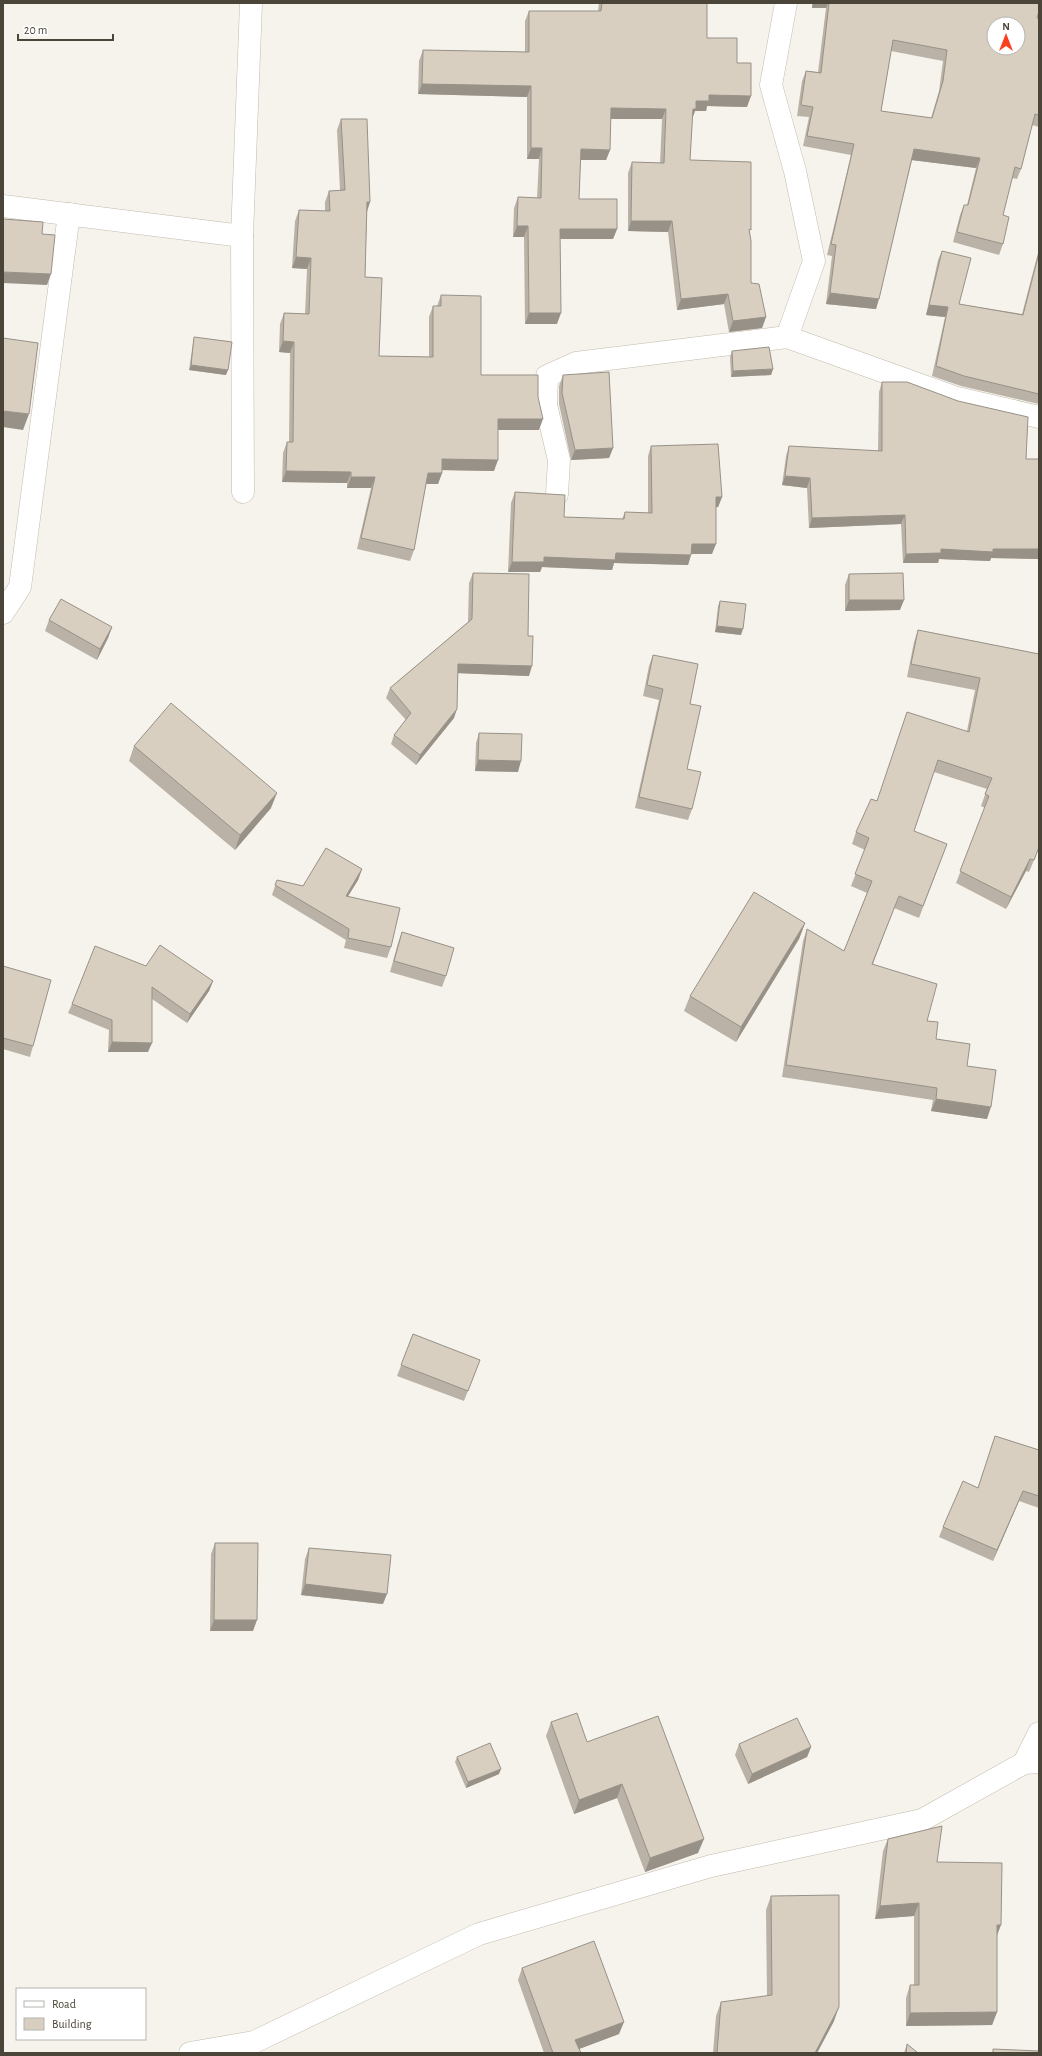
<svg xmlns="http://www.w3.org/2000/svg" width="1042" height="2056" font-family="'Alegreya Sans',sans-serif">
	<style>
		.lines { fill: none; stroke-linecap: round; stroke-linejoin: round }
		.minor-casing { stroke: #c2bbae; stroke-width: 23 }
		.minor { stroke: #fff; stroke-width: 22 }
		.wall { fill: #bab2a6; fill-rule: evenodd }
		.shaded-wall { fill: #979187 }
		.building { fill: #d8cfc1; stroke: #979187; fill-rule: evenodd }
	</style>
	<rect width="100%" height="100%" fill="#f6f3ec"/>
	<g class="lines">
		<g class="minor-casing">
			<g id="minor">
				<polyline points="786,3 771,85 795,171 814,261 787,337"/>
				<polyline points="3,206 242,236"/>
				<polyline points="243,492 242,236 251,3"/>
				<polyline points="557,494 559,460 546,405 547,376 576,363 787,337 957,398 1039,417"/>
				<polyline points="3,613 20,587 69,214"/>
				<polyline points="1024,1763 1039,1733"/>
				<polyline points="190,2053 254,2042 479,1934 711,1866 922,1820 1024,1763 1039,1762"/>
			</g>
		</g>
		<use href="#minor" class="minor"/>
	</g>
	<g class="wall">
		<polygon points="599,3 707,3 707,38 737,63 747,107 707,106 706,111 695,111 692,119 690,160 750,234 751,283 766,317 762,328 729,332 724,304 677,310 668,232 628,231 628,173 632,162 660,163 662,119 610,119 610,150 606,160 580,160 579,199 617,229 613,239 560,239 557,324 525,324 524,237 513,237 514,208 518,197 537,198 539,159 527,159 527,97 418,94 419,61 423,50 525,52 525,21 529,11 598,11"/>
		<path d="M 812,3 L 1039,3 L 1037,18 L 1039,18 L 1039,127 L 1032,125 L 1021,169 L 1017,179 L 1012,178 L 1003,215 L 1003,244 L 999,255 L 953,242 L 960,215 L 964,205 L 967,205 L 976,168 L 912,160 L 876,309 L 826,304 L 832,256 L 827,255 L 851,155 L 803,146 L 809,117 L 797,116 L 802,81 L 806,71 L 818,72 L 826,8 L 812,8 ZM 891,51 L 943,61 L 939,91 L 931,118 L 881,111 Z"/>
		<polygon points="341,119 370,202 367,212 365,277 379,356 429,357 429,317 433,306 437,306 441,295 481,375 538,397 539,430 498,430 494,471 442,470 442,473 438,484 426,484 414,550 410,561 357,549 371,488 347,488 347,483 282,482 283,453 287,442 289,442 290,353 279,352 280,324 284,313 305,314 307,269 292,268 295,221 299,210 325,211 325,202 329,191 340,190 337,130"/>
		<polygon points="1039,249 1039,404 961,386 932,376 945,317 926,315 938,260 942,251 959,304 1022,314"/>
		<polygon points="194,337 226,375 189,370 193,343"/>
		<polygon points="732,351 773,369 771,375 731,377 730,357"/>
		<polygon points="563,375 613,448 609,458 571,460 559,404 559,386"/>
		<polygon points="882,382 1026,459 1039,459 1039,559 991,558 990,561 939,559 938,563 903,563 901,524 809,528 807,488 782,485 786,456 789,446 878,451 879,392"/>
		<polygon points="651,446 722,497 718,507 716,507 712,554 691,554 688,565 614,563 612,570 542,567 540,572 508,572 511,503 515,492 564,517 622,519 625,512 648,513 648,456"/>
		<polygon points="473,573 528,636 529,676 458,673 454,718 416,765 391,744 394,735 406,720 386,698 390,688 468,622 469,583"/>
		<polygon points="849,574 900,610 845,611 845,585"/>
		<polygon points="720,601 741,635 715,632 718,606"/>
		<polygon points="49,620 112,627 108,638 97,660 45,631"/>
		<polygon points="918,630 1039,654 1039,848 1029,872 1026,871 1006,909 956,883 985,808 981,806 987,789 934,772 914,831 947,844 919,918 894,908 873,964 927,1021 936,1039 967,1066 987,1119 931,1111 933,1100 782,1077 803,941 807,929 844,951 867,893 851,886 865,850 852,844 856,832 876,801 967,731 975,690 907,677 914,642"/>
		<polygon points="653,655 690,704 687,769 692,809 688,820 635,808 659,700 643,696 649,666"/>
		<polygon points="479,733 518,772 475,771 476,743"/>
		<polygon points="134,746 271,808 235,850 129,761"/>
		<polygon points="362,869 358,880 348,896 391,947 387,958 344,948 346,940 272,895 277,880 303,886"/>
		<polygon points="805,923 799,939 736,1042 684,1011 690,996"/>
		<polygon points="402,932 446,976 442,987 390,972 398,943"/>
		<polygon points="3,966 33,1046 30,1057 3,1049"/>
		<polygon points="146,966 213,981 209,991 187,1023 152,999 148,1052 108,1052 109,1030 68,1013 72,1004"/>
		<polygon points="413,1334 480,1360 464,1401 397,1376"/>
		<polygon points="995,1436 1039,1450 1039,1508 1019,1501 993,1561 939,1537 943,1527 978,1488"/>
		<polygon points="215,1543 253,1631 210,1631 211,1554"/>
		<polygon points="309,1548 383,1604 301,1595 305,1559"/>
		<polygon points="551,1722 587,1742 698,1853 645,1872 617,1798 574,1814 546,1736"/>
		<polygon points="739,1744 811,1747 807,1757 748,1784 735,1755"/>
		<polygon points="457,1757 499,1774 466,1788 455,1762"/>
		<polygon points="888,1839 937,1862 997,1936 997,2012 992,2025 906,2026 906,1998 910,1985 914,1985 914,1916 875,1919 883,1851"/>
		<polygon points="771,1896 834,2021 817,2053 713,2053 716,2016 721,2002 767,1996 766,1910"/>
		<polygon points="522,1968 619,2034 579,2049 581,2053 544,2053 518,1980"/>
		<polygon points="907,2044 918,2053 904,2053"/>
	</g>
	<g class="shaded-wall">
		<polygon points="813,3 828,3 826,8 812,8"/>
		<polygon points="422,84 531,86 527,97 418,94"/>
		<polygon points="709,95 751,96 747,107 707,106 706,111 695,111 692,119 693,109 696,101"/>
		<polygon points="611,108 666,109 662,119 607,119"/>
		<polygon points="531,148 542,148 539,159 527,159"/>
		<polygon points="581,149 610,150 606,160 577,160"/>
		<polygon points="914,149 980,158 976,168 911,160"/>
		<polygon points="367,202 370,202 366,213"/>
		<polygon points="631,221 672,221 668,232 628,231"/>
		<polygon points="517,226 528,226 524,237 513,237"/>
		<polygon points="560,229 617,229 613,239 556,239"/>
		<polygon points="296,257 311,258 307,269 292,268"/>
		<polygon points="3,272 51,274 47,285 3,283"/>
		<polygon points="830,293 879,299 876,309 826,304"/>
		<polygon points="728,294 724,304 677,310 681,299"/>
		<polygon points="929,305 948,307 945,317 926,315"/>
		<polygon points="529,313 561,313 557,324 525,324"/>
		<polygon points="766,317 762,328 729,332 733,321"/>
		<polygon points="283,341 294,342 290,353 279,352"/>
		<polygon points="191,365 228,370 226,375 189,370"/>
		<polygon points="773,369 771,375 731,377 733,371"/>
		<polygon points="3,411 29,414 23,430 3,427"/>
		<polygon points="498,419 543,419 539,430 494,430"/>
		<polygon points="613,448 609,458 571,460 575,450"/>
		<polygon points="442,459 498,460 494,471 438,470"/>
		<polygon points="286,471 351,472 347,483 282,482"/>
		<polygon points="428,473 442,473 438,484 424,484"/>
		<polygon points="785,476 810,478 807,488 782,485"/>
		<polygon points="351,477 375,477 371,488 347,488"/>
		<polygon points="716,497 722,497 718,507 713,508"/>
		<polygon points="905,515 901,524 809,528 812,518"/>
		<polygon points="692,544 716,544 712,554 688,554"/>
		<polygon points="941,549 1039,549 1039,559 991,558 990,561 939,559 938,563 903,563 906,554"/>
		<polygon points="616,553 691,555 688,565 614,563 612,570 542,567 540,572 508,572 512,562 544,557"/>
		<polygon points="849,600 904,600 900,610 845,611"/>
		<polygon points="717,626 743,629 741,635 715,632"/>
		<polygon points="112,627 108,638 97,660 100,649"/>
		<polygon points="458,664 532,666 529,676 454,673"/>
		<polygon points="457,709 454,718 416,765 420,755"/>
		<polygon points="478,760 521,761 518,772 475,771"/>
		<polygon points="277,793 271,808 235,850 240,835"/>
		<polygon points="1030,859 1026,871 1006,909 1011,897"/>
		<polygon points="362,869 358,880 342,906 346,896"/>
		<polygon points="805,923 799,939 736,1042 741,1027"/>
		<polygon points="213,981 209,991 187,1023 190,1014"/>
		<polygon points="112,1042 152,1043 148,1052 108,1052"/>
		<polygon points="936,1099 991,1107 987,1119 931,1111"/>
		<polygon points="1023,1491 1019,1501 993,1561 997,1550"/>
		<polygon points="305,1584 387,1594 383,1604 301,1595"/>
		<polygon points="214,1620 257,1620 253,1631 210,1631"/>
		<polygon points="811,1747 807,1757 748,1784 752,1774"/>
		<polygon points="501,1769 499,1774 466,1788 468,1782"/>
		<polygon points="622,1784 617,1798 574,1814 579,1800"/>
		<polygon points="704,1839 698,1853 645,1872 650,1858"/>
		<polygon points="919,1903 914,1916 875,1919 880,1906"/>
		<polygon points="997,1925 1001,1925 996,1938"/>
		<polygon points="839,2007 834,2021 817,2053 815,2053"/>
		<polygon points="997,2012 992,2025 906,2026 910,2013"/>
		<polygon points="624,2022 619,2034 571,2052 575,2040"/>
	</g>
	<g class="building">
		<polygon points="602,3 707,3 707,38 737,38 737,63 751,63 751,96 709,95 709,101 696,101 696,109 693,109 690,160 751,162 751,230 749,229 751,241 751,283 759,284 766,317 733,321 728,294 681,299 672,221 631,221 632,162 664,163 666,109 611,108 610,150 581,149 579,199 617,199 617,229 560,229 561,313 529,313 528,226 517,226 518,197 541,198 542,148 531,148 531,86 422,84 423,50 529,52 529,11 601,11"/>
		<path d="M 829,3 L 1039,3 L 1039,11 L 1037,18 L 1039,18 L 1039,115 L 1035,114 L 1021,169 L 1015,167 L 1003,215 L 1009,217 L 1003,244 L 957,232 L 964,205 L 968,205 L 980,158 L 914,149 L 879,299 L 830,293 L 836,245 L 831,244 L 854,144 L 807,136 L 813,107 L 801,105 L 806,71 L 821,73 ZM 994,24 L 1018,24 L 1018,48 L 994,48 ZM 893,40 L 947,50 L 943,81 L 932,118 L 881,111 Z"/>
		<polygon points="341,119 367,119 370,202 367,202 365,277 382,278 379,356 433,357 433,306 441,306 441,295 481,296 481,375 538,375 538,397 543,419 498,419 498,460 442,459 442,473 428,473 414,550 361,538 375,477 351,477 351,472 286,471 287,442 293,442 294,342 283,341 284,313 309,314 311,258 296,257 299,210 330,211 329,191 345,190"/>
		<polygon points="3,219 43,222 42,234 55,235 51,274 3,272"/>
		<polygon points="942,251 971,258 959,304 1023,315 1039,253 1039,394 964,376 936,366 948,307 929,305"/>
		<polygon points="194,337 232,342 228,370 191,365"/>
		<polygon points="3,338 38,343 29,414 3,411"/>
		<polygon points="769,347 773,369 733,371 732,351"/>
		<polygon points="609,372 613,448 575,450 562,393 563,375"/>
		<polygon points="882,382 907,382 958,401 1028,417 1026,459 1039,459 1039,549 993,549 993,552 941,549 941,553 906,554 905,515 812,518 810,478 785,476 789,446 882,451"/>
		<polygon points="718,444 722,497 716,497 716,544 692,544 691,555 616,553 615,560 544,557 544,562 512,562 515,492 565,495 564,517 624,519 625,512 652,513 651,446"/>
		<polygon points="473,573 529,574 528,636 533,636 532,666 458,664 457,709 420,755 394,735 411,713 390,688 472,619"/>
		<polygon points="903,573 904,600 849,600 849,574"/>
		<polygon points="61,599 112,627 100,649 49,620"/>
		<polygon points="720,601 746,604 743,629 717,626"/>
		<polygon points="918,630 1039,654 1039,847 1034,860 1030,859 1011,897 960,871 989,796 985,794 992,778 938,760 914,831 947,844 923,906 899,896 872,964 937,984 927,1021 938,1022 936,1039 970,1044 967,1066 996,1070 991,1107 936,1099 937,1088 786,1065 807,929 844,951 872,881 855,874 869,838 856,832 871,799 877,801 907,712 969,732 980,678 911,664"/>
		<polygon points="653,655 698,664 690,704 701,706 687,769 701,772 692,809 639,797 663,689 647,685"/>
		<polygon points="171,703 277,793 240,835 134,746"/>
		<polygon points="479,733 522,734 521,761 478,760"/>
		<polygon points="326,848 362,869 346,896 400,908 391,947 348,938 349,929 275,885 277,880 303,886"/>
		<polygon points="754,892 805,923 741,1027 690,996"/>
		<polygon points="402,932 454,948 446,976 394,961"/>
		<polygon points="160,945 213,981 190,1014 152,987 152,1043 112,1042 112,1020 72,1004 95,946 146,966"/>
		<polygon points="3,966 51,980 33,1046 3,1038"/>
		<polygon points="413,1334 480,1360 468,1391 401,1365"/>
		<polygon points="995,1436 1039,1450 1039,1496 1023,1491 997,1550 943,1527 963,1481 978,1488"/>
		<polygon points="215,1543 258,1543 257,1620 214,1620"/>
		<polygon points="309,1548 391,1555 387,1594 305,1584"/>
		<polygon points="577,1713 587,1742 658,1716 704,1839 650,1858 622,1784 579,1800 551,1722"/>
		<polygon points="797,1718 811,1747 752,1774 739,1744"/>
		<polygon points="490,1743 501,1769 468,1782 457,1757"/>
		<polygon points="942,1826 937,1862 1002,1863 1001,1925 997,1925 997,2012 910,2013 910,1985 919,1985 919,1903 880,1906 888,1839"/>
		<polygon points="839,1895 839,2007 815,2053 717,2053 721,2002 772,1995 771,1896"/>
		<polygon points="594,1941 624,2022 575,2040 581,2053 553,2053 522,1968"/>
		<polygon points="907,2044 918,2053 906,2053"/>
		<polygon points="993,2049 1039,2051 1039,2053 993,2053"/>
	</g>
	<rect width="1042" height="2056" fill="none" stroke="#4b4439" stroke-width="8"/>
	<rect x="16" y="1988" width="130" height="52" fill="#ffffff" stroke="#b7b4b0"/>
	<rect x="24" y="2001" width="20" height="6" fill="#ffffff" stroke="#b7b4b0"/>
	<text x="52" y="2008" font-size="12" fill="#4b4439">Road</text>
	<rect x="24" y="2018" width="20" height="12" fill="#d8cfc1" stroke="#b7b4b0"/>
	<text x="52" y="2028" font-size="12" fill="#4b4439">Building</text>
	<g transform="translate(1006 36)"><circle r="19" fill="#ffffff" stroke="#b7b4b0"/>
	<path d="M0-3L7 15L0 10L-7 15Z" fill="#fc3f1d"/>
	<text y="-6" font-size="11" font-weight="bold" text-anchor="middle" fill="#4b4439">N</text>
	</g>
	<path d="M18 34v6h95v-6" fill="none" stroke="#4b4439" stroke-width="2"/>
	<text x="24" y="34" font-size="12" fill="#4b4439" stroke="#ffffff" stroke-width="3" paint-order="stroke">20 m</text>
</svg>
